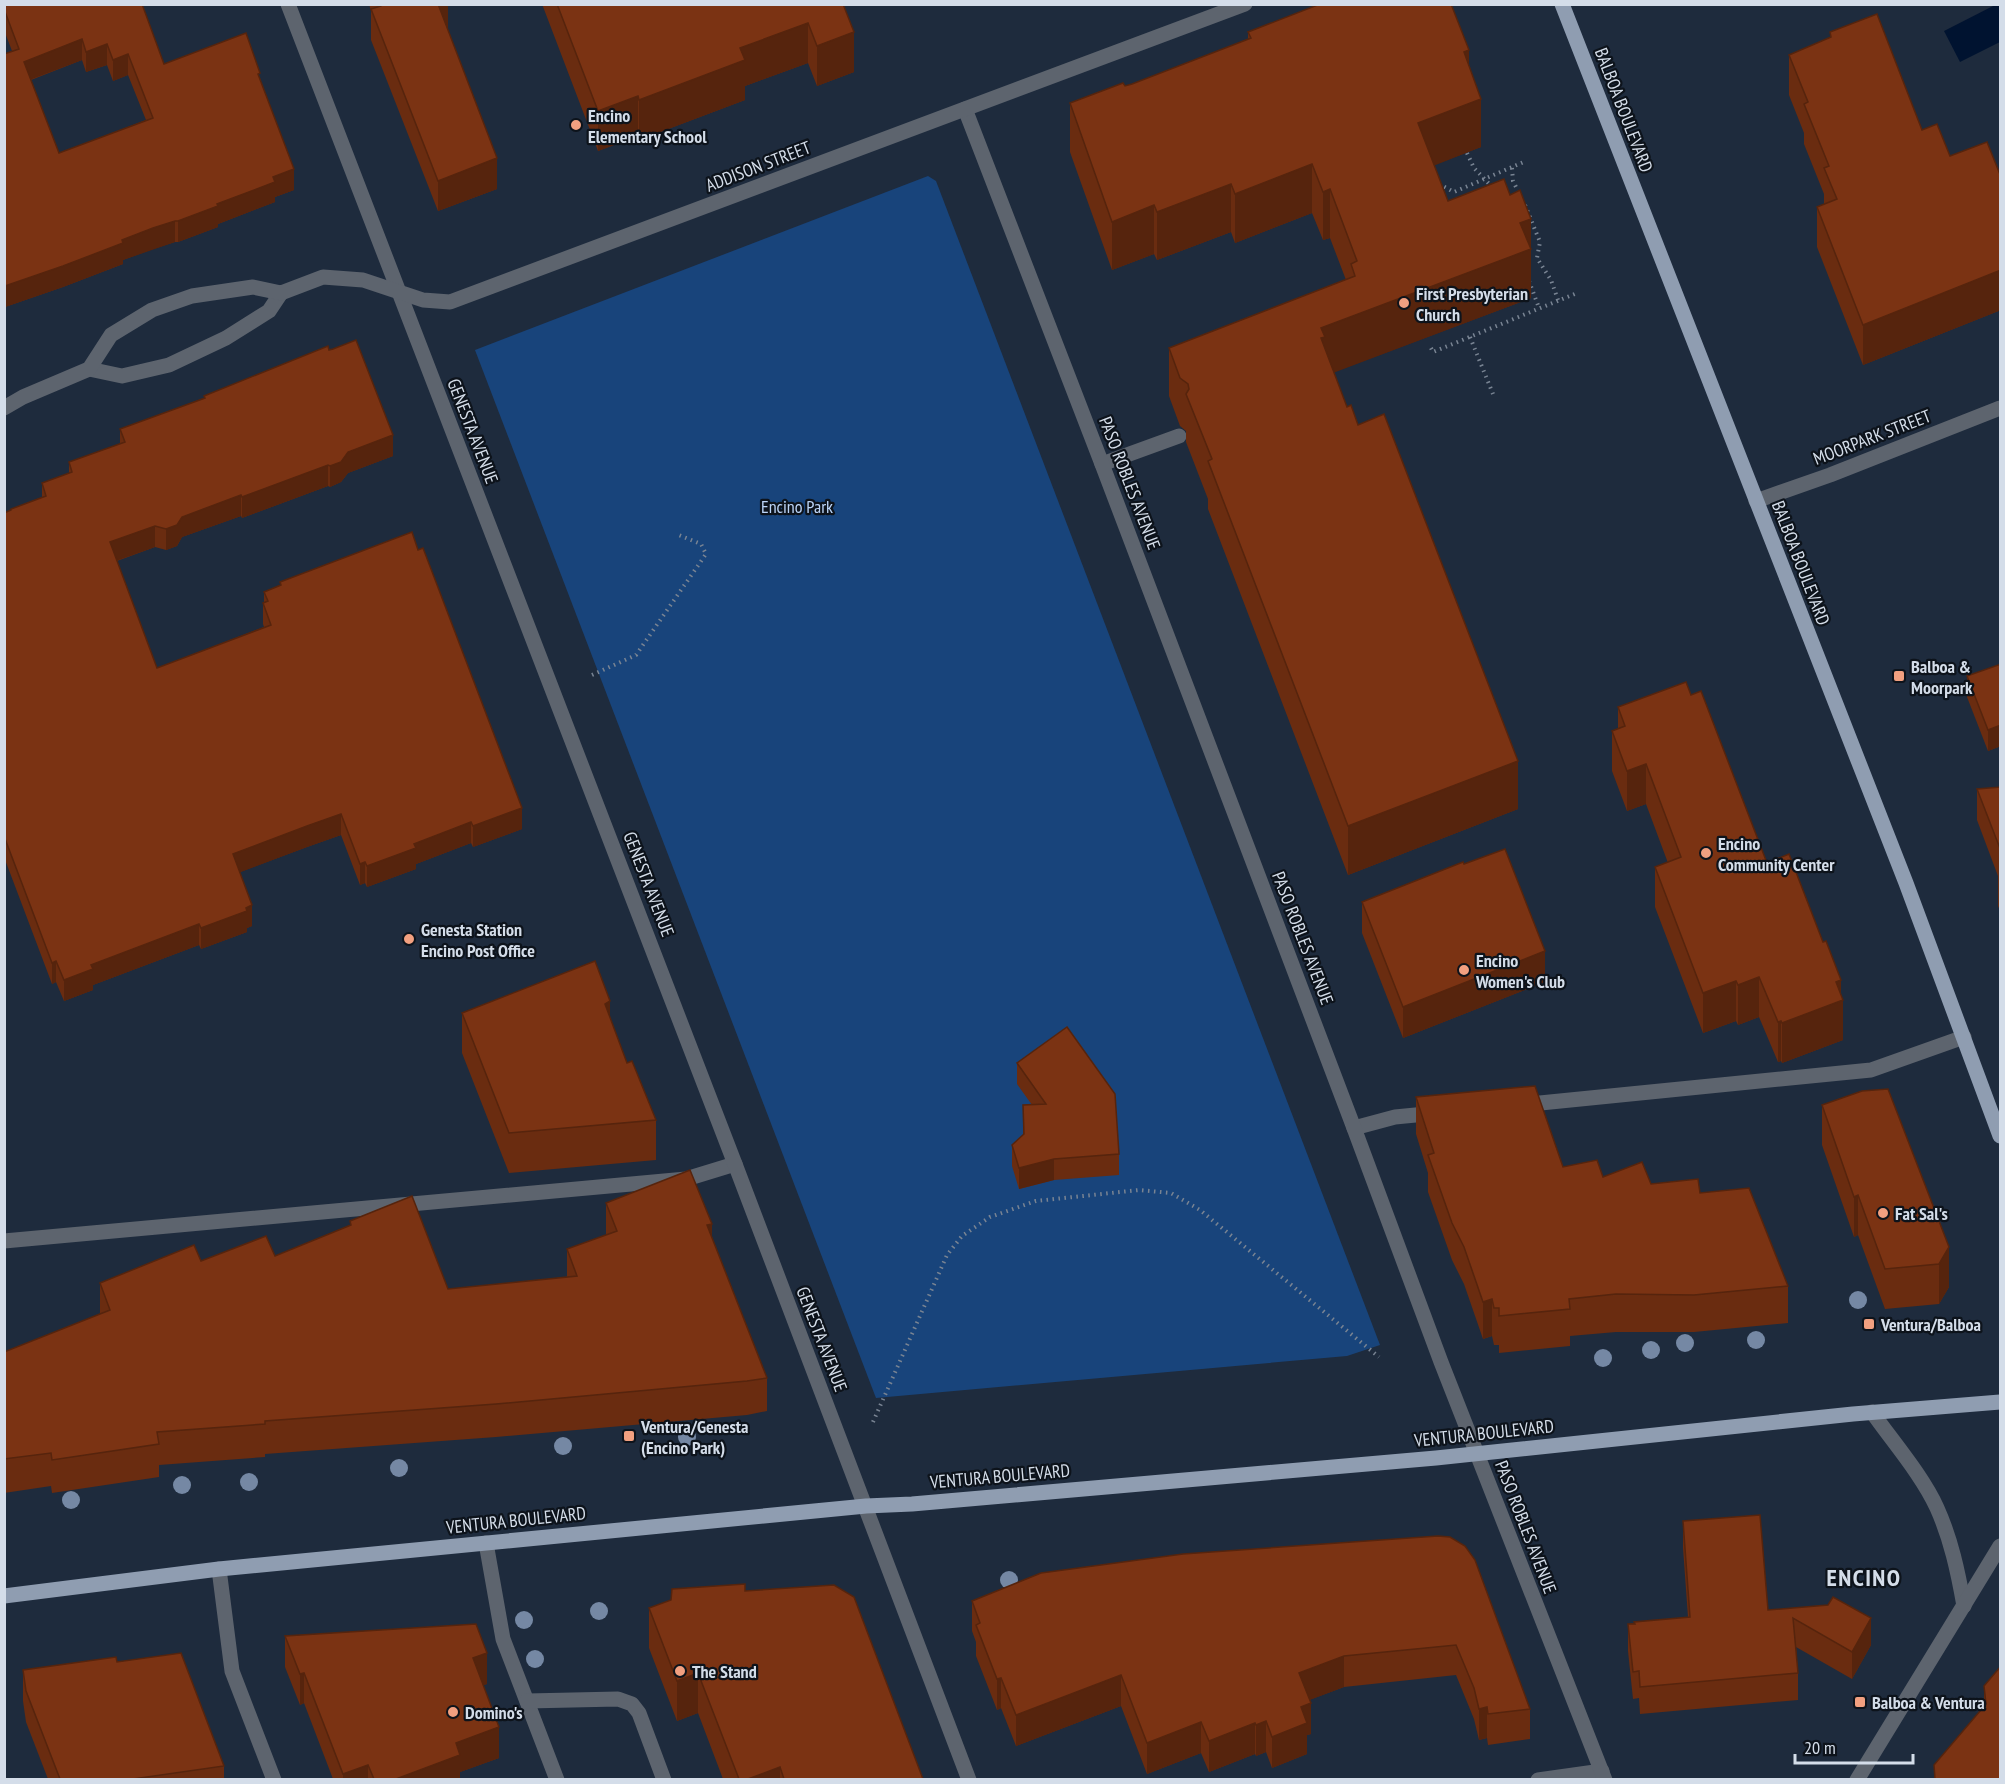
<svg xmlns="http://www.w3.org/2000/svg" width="2005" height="1784" font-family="'PT Sans Narrow',sans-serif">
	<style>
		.green { fill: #18447b }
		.water { fill: #001330 }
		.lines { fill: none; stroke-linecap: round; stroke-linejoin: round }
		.path { stroke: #798493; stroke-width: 4; stroke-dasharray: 1.5 4.5; stroke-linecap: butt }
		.service { stroke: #5d646e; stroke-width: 15 }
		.minor { stroke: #5d646e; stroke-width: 15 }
		.primary { stroke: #8f9db1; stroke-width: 15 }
		.tree { fill: #7588a4 }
		.wall { fill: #6a2c10; fill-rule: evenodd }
		.shaded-wall { fill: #56240d }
		.building { fill: #7b3313; stroke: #56240d; stroke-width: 1.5; fill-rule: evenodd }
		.poi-dot { fill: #f2a080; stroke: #0d131b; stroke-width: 2 }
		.labels { text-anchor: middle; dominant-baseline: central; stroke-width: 4.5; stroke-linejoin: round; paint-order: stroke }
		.street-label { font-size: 18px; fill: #d4dde9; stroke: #0d131b }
		.poi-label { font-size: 18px; font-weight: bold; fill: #d4dde9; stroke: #0d131b; text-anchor: start }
		.park-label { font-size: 18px; fill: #bcd5f8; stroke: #0d131b }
		.district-label { font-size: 24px; font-weight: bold; letter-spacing: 1.5px; fill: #d4dde9; stroke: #0d131b }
	</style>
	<rect width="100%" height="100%" fill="#1e2b3d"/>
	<polygon class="green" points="928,176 936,181 1380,1345 1347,1356 876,1398 475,350"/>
	<polygon class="water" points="1995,5 2000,5 2000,42 1960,62 1944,31"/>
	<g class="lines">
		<g class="path">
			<polyline points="1467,153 1474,168 1493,188"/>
			<polyline points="1512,168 1513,181 1520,195"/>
			<polyline points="1439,184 1454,192 1526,161"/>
			<polyline points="1525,205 1540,242 1537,258 1551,280 1558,300"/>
			<polyline points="1529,281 1539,308"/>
			<polyline points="1470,337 1493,394"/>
			<polyline points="1431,348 1433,352 1577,293"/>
			<polyline points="592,675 636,655 706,554 701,544 676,534"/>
			<polyline points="873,1422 947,1255 962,1236 990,1217 1036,1201 1139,1190 1171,1193 1200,1210 1379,1357"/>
		</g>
		<g class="service">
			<polyline points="1102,464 1179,436"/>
			<polyline points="1520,1105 1871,1070 1964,1037"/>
			<polyline points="1354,1128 1395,1117 1436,1113"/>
			<polyline points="4,1241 686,1179 735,1164"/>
			<polyline points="486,1543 503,1639 557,1780"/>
			<polyline points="527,1701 618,1699 632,1704 639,1713 664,1780"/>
			<polyline points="1538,1780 1602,1771"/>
		</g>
		<g class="minor">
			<polyline points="288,4 735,1164 969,1780"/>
			<polyline points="965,109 1102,464 1354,1128 1441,1362 1605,1780"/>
			<polyline points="89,369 122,376 169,365 226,338 269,311 281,293"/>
			<polyline points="4,408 23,397 89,369 111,335 152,310 192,296 253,287 281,293 323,277 363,280 423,300 450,302 1245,4"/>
			<polyline points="1756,501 1830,475 2000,408"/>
			<path d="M 1872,1412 C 1893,1442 1922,1475 1937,1508 C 1951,1539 1958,1572 1964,1606"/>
			<polyline points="219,1569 232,1671 274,1780"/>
			<polyline points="1857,1780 2000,1546"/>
		</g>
		<g class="primary">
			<polyline points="1562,4 1906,883 2000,1136"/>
			<polyline points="4,1596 219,1569 866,1506 912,1504 1436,1458 1853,1414 2000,1402"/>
		</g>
	</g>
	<g class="tree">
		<circle cx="1858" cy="1300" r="9"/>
		<circle cx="1756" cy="1340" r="9"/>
		<circle cx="1685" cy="1343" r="9"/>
		<circle cx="1651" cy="1350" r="9"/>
		<circle cx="1603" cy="1358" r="9"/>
		<circle cx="687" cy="1437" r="9"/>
		<circle cx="563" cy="1446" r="9"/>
		<circle cx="399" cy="1468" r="9"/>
		<circle cx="249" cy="1482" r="9"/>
		<circle cx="182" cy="1485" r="9"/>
		<circle cx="71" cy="1500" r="9"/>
		<circle cx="1009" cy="1580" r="9"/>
		<circle cx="599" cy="1611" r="9"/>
		<circle cx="524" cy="1620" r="9"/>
		<circle cx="535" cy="1659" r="9"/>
	</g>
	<g class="wall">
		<polygon points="369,4 448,4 448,29 447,29 497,189 438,211 371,40 371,11"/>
		<polygon points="542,4 843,4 854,72 817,86 808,63 745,86 745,100 639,140 638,136 598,151"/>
		<path d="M 4,6 L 164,64 L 260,79 L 294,190 L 275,197 L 275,202 L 218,224 L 218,227 L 178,242 L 175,242 L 153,249 L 123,260 L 123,264 L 63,287 L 5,307 L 4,54 L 12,51 L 4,30 ZM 82,60 L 86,72 L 107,65 L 113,81 L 128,75 L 146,120 L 59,153 L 31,80 Z"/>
		<polygon points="1248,32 1469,66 1481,147 1434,165 1448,201 1531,268 1531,298 1334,372 1347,407 1358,425 1518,809 1348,875 1208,509 1208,499 1186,442 1186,431 1180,426 1169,396 1169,348 1346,280 1330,238 1323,240 1312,213 1235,243 1231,232 1157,260 1154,254 1112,270 1070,152 1070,103 1132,84 1248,39"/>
		<polygon points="1830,32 1922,130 1950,156 2001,177 2001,310 1863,365 1817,247 1817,207 1824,204 1824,194 1804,144 1804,133 1789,95 1789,55 1830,38"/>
		<polygon points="329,350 393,456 348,473 341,482 330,487 328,486 242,518 241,516 182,537 177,546 166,550 155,547 117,561 157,668 264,627 263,624 263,603 264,603 264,592 280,585 280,582 522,829 473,847 471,843 416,864 416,869 367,887 365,883 360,885 341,835 307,847 240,872 252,926 247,928 247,932 201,949 199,945 93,985 93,990 64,1001 56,982 52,984 4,857 4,513 11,511 11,509 42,497 42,483 69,474 69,462 120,444 120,429 204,398 204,396"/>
		<polygon points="2001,664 2001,746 1988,751 1967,697 1967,676"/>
		<polygon points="1691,695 1767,863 1841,997 1843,1040 1782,1063 1781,1061 1778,1062 1759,1017 1738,1025 1736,1021 1703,1033 1655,907 1655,867 1668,863 1646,804 1627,811 1612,771 1612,731 1618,729 1618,707"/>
		<polygon points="2001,787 2001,913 1998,906 1998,876 1977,820 1977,789"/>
		<polygon points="1464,864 1545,982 1403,1038 1362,933 1362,902"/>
		<polygon points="462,1013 610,1018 627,1063 656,1120 656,1160 509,1173 462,1053"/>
		<polygon points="1017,1063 1119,1154 1119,1175 1054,1180 1019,1189 1012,1166 1012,1145 1023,1135 1023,1105 1032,1105 1017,1084"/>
		<polygon points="1888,1089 1949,1287 1939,1304 1885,1309 1858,1235 1854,1237 1822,1145 1822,1105"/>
		<polygon points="1416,1097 1563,1167 1603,1177 1700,1193 1788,1286 1788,1323 1694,1332 1616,1332 1570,1336 1570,1346 1499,1353 1499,1345 1494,1345 1492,1336 1483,1339 1464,1284 1452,1260 1428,1192 1428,1173 1416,1134"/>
		<polygon points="606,1203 712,1237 767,1378 767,1411 747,1415 496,1437 265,1454 265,1457 159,1465 159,1477 52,1493 51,1486 4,1493 4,1352 100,1314 100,1283 201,1261 275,1256 350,1225 350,1221 448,1289 567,1277 567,1249 606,1235"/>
		<polygon points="1683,1521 1768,1610 1871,1645 1852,1679 1796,1647 1798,1673 1798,1700 1640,1714 1639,1698 1633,1699 1628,1651 1628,1624 1688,1617 1683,1548"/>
		<polygon points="1438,1536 1530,1709 1530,1739 1488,1745 1487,1738 1479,1740 1474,1719 1456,1675 1344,1687 1309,1700 1311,1734 1307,1735 1307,1754 1272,1768 1266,1752 1256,1756 1255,1754 1209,1772 1201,1753 1147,1774 1121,1706 1016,1746 1001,1708 997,1710 976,1656 976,1642 972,1631 972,1601"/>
		<polygon points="745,1591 923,1779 723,1779 698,1713 677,1721 649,1648 649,1608"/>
		<polygon points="285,1636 487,1684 483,1685 499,1758 460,1772 460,1779 333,1779 304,1703 300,1705 285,1667"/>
		<polygon points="117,1662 224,1766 224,1779 48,1779 26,1722 23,1701 23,1670"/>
		<polygon points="1984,1686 2001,1779 1934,1779 1934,1765 1984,1707"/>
	</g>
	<g class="shaded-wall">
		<polygon points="437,4 448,4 448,29 437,33"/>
		<polygon points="808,23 808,63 745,86 745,100 639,140 639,100 740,48"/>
		<polygon points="854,32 854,72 817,86 817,46"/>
		<polygon points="82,39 82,60 24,82 24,62"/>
		<polygon points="107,44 107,65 86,72 86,52"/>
		<polygon points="1469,50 1469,99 1464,52"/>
		<polygon points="128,54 128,75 113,81 113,60"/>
		<polygon points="638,96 638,136 598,151 598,111"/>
		<polygon points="1481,99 1481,147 1418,172 1418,123"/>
		<polygon points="497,158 497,189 438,211 438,181"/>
		<polygon points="1312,164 1312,213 1235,243 1235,194"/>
		<polygon points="294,169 294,190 275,197 275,202 218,224 218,227 178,242 178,221 273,177"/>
		<polygon points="1231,184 1231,232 1157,260 1157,212"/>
		<polygon points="1330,189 1330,238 1323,240 1323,192"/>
		<polygon points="1154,205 1154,254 1112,270 1112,222"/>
		<polygon points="1531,219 1531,298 1325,376 1321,387 1321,328 1520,223"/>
		<polygon points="175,221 175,242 123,260 123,264 63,287 5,307 5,286 122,240 153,228"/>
		<polygon points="2001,270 2001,310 1863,365 1863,325"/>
		<polygon points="393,435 393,456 348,473 341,482 330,487 330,466 348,452"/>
		<polygon points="328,465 328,486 242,518 242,497"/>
		<polygon points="241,495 241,516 182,537 177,546 166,550 166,529 182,517"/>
		<polygon points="155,526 155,547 110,563 110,542"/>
		<polygon points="2001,725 2001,746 1988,751 1988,730"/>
		<polygon points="1518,761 1518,809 1348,875 1348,826"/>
		<polygon points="1646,764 1646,804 1627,811 1627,771"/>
		<polygon points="522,808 522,829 473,847 473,826"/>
		<polygon points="341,814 341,835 307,847 233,875 233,854 307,826"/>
		<polygon points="471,822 471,843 416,864 416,869 367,887 367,866 414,844"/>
		<polygon points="365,862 365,883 360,885 360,864"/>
		<polygon points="252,905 252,926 247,928 247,932 201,949 201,928"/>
		<polygon points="199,924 199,945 93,985 93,990 64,1001 64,980 91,965"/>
		<polygon points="1545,951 1545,982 1403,1038 1403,1007"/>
		<polygon points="56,961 56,982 52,984 52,963"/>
		<polygon points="1759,977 1759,1017 1738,1025 1738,985"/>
		<polygon points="1841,980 1841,1000 1843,1000 1843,1040 1782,1063 1782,1023 1836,982"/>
		<polygon points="1736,981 1736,1021 1703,1033 1703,993"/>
		<polygon points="610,1001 610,1041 605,1004"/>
		<polygon points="1781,1021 1781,1061 1778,1062 1778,1022"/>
		<polygon points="1054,1159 1054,1180 1019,1189 1019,1168"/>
		<polygon points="1858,1195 1858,1235 1854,1237 1854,1197"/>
		<polygon points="712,1224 712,1257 707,1225"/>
		<polygon points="1949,1247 1949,1287 1939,1304 1939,1264"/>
		<polygon points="1492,1299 1492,1336 1483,1339 1483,1302"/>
		<polygon points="1871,1618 1871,1645 1852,1679 1852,1652"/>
		<polygon points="487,1653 487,1684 473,1689 473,1658"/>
		<polygon points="1344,1656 1344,1687 1299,1704 1299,1673"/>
		<polygon points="304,1673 304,1703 300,1705 300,1674"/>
		<polygon points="698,1673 698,1713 677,1721 677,1681"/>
		<polygon points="1121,1675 1121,1706 1016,1746 1016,1715"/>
		<polygon points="1001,1678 1001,1708 997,1710 997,1679"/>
		<polygon points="1311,1703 1311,1734 1307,1735 1307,1754 1272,1768 1272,1737 1301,1707"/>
		<polygon points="1487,1707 1487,1738 1479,1740 1479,1709"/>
		<polygon points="1266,1721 1266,1752 1256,1756 1256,1725"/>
		<polygon points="1201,1722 1201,1753 1147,1774 1147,1743"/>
		<polygon points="1255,1723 1255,1754 1209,1772 1209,1741"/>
		<polygon points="499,1727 499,1758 460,1772 460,1779 396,1779 456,1743"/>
		<polygon points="368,1765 368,1779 343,1779 343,1774"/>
		<polygon points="780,1767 780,1779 748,1779"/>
	</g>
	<g class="building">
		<path d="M 9,4 L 142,4 L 164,64 L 246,33 L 260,73 L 258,74 L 294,169 L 273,177 L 275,182 L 217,204 L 218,206 L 178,221 L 175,221 L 153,228 L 122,240 L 123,243 L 63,266 L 5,286 L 4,54 L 19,49 L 4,9 L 4,6 ZM 82,39 L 86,52 L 107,44 L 113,60 L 128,54 L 153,118 L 59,153 L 24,62 Z"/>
		<polygon points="381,4 438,4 497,158 438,181 371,9 381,6"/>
		<polygon points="557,4 843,4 854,32 817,46 808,23 740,48 745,60 639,100 638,96 598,111"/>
		<polygon points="1320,4 1451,4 1469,50 1464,52 1481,99 1418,123 1448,201 1504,179 1510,195 1520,190 1531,219 1520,223 1531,249 1321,328 1325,337 1321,338 1347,407 1351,405 1358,425 1384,414 1518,761 1348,826 1208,461 1212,459 1186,394 1189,389 1188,384 1180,378 1169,348 1355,276 1351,264 1357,261 1330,189 1323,192 1312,164 1235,194 1231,184 1157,212 1154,205 1112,222 1070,103 1123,83 1125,86 1132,84 1251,38 1248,32"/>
		<polygon points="1877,14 1922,130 1937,124 1950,156 1987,142 2001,177 2001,270 1863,325 1817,207 1837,199 1824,168 1829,166 1804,104 1808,102 1789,55 1831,37 1830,32"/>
		<polygon points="356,340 393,435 348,452 341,462 330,466 328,465 242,497 241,495 182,517 177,525 166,529 155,526 110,542 157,668 271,625 263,603 268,601 264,592 281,585 280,582 412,532 418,550 423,548 522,808 473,826 471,822 414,844 416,848 367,866 365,862 360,864 341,814 307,826 233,854 252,905 246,908 247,911 201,928 199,924 91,965 93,969 64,980 56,961 52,963 4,836 4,513 11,510 11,509 46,496 42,483 72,472 69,462 125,442 120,429 205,398 204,396 328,346 329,350 333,349"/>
		<polygon points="2001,664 2001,725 1988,730 1967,676"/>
		<polygon points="1686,682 1691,695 1701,691 1767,863 1789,854 1823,942 1826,941 1841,980 1836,982 1843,1000 1782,1023 1781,1021 1778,1022 1759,977 1738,985 1736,981 1703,993 1655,867 1681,857 1646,764 1627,771 1612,731 1625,726 1618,707"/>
		<polygon points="2001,787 2001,851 1977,789"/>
		<polygon points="1505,849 1545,951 1403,1007 1362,902 1463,862 1464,864"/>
		<polygon points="595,961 610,1001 605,1004 627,1063 632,1061 656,1120 509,1133 462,1013"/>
		<polygon points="1067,1027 1115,1094 1119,1154 1054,1159 1019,1168 1012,1145 1024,1134 1023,1105 1046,1104 1017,1063"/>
		<polygon points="1535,1086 1563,1167 1597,1160 1603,1177 1642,1162 1651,1184 1698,1179 1700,1193 1749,1188 1788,1286 1694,1295 1616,1294 1569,1299 1570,1309 1499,1316 1499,1308 1494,1308 1492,1299 1483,1302 1464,1247 1452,1223 1428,1155 1434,1153 1416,1097"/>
		<polygon points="1888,1089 1949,1247 1939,1264 1885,1269 1858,1195 1854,1197 1822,1105 1862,1091"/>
		<polygon points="690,1170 712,1224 707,1225 767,1378 747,1381 496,1404 265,1421 265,1424 157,1432 159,1444 52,1460 51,1453 4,1459 4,1352 110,1310 100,1283 194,1245 201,1261 266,1236 275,1256 351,1225 350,1221 412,1196 448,1289 577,1276 567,1249 617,1231 606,1203"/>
		<polygon points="1760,1515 1768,1610 1828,1605 1833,1597 1871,1618 1852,1652 1793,1618 1798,1673 1640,1687 1639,1671 1633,1672 1628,1624 1635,1624 1634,1622 1690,1617 1683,1521"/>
		<polygon points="1438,1536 1450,1537 1465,1546 1475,1560 1530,1709 1488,1714 1487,1707 1479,1709 1474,1688 1456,1645 1344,1656 1299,1673 1311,1703 1301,1707 1307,1723 1272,1737 1266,1721 1256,1725 1255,1723 1209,1741 1201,1722 1147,1743 1121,1675 1016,1715 1001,1678 997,1679 976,1625 980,1623 972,1601 1041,1573 1183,1554"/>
		<polygon points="745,1584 745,1591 834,1585 854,1597 923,1779 784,1779 780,1767 748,1779 739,1779 698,1673 677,1681 649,1608 671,1600 672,1589"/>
		<polygon points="476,1624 487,1653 473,1658 499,1727 456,1743 460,1755 396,1779 374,1779 368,1765 343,1774 304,1673 300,1674 285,1636"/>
		<polygon points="181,1653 224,1766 133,1779 60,1779 26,1691 23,1670 116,1657 117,1662"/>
		<polygon points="2001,1666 2001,1779 1935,1779 1934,1765 1986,1704 1984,1686"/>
	</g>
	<g class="poi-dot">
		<circle cx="576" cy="125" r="6"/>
		<circle cx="1404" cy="303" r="6"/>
		<rect x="1893" y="670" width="12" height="12" rx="3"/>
		<circle cx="1706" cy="853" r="6"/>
		<circle cx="409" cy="939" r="6"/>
		<circle cx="1464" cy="970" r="6"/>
		<circle cx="1883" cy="1213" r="6"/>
		<rect x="1863" y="1318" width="12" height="12" rx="3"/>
		<rect x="623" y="1430" width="12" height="12" rx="3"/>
		<circle cx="680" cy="1671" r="6"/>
		<rect x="1854" y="1696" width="12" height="12" rx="3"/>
		<circle cx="453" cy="1712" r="6"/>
	</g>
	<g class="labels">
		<g class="street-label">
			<text transform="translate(1624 110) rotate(69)">BALBOA BOULEVARD</text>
			<text transform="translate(758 166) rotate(-21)">ADDISON STREET</text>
			<text transform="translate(473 431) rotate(69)">GENESTA AVENUE</text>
			<text transform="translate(1872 437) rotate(-21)">MOORPARK STREET</text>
			<text transform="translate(1130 483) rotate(69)">PASO ROBLES AVENUE</text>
			<text transform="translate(1801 563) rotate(69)">BALBOA BOULEVARD</text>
			<text transform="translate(649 884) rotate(69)">GENESTA AVENUE</text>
			<text transform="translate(1303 938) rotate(69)">PASO ROBLES AVENUE</text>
			<text transform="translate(822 1339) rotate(69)">GENESTA AVENUE</text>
			<text transform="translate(1484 1433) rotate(-6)">VENTURA BOULEVARD</text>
			<text transform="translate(1000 1476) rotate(-5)">VENTURA BOULEVARD</text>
			<text transform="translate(516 1520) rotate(-6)">VENTURA BOULEVARD</text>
			<text transform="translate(1526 1527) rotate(69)">PASO ROBLES AVENUE</text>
		</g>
		<g class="poi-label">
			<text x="588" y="115">Encino<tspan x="588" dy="21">Elementary School</tspan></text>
			<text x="1416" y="293">First Presbyterian<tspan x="1416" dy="21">Church</tspan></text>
			<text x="1911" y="666">Balboa &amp;<tspan x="1911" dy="21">Moorpark</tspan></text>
			<text x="1718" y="843">Encino<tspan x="1718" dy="21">Community Center</tspan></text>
			<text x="421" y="929">Genesta Station<tspan x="421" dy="21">Encino Post Office</tspan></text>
			<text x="1476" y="960">Encino<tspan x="1476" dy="21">Women's Club</tspan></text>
			<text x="1895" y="1213">Fat Sal's</text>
			<text x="1881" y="1324">Ventura/Balboa</text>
			<text x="641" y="1426">Ventura/Genesta<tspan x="641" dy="21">(Encino Park)</tspan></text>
			<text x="692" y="1671">The Stand</text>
			<text x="1872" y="1702">Balboa &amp; Ventura</text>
			<text x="465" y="1712">Domino's</text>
		</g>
		<g class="park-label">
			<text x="797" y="506">Encino Park</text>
		</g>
		<g class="district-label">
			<text x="1864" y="1577">ENCINO</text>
		</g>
	</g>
	<rect width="2005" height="1784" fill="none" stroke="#d4dde9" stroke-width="12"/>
	<path d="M1795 1754v9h118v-9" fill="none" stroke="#d4dde9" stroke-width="3"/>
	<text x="1804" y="1754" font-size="18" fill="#d4dde9" stroke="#0d131b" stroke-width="4.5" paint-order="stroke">20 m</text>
</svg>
